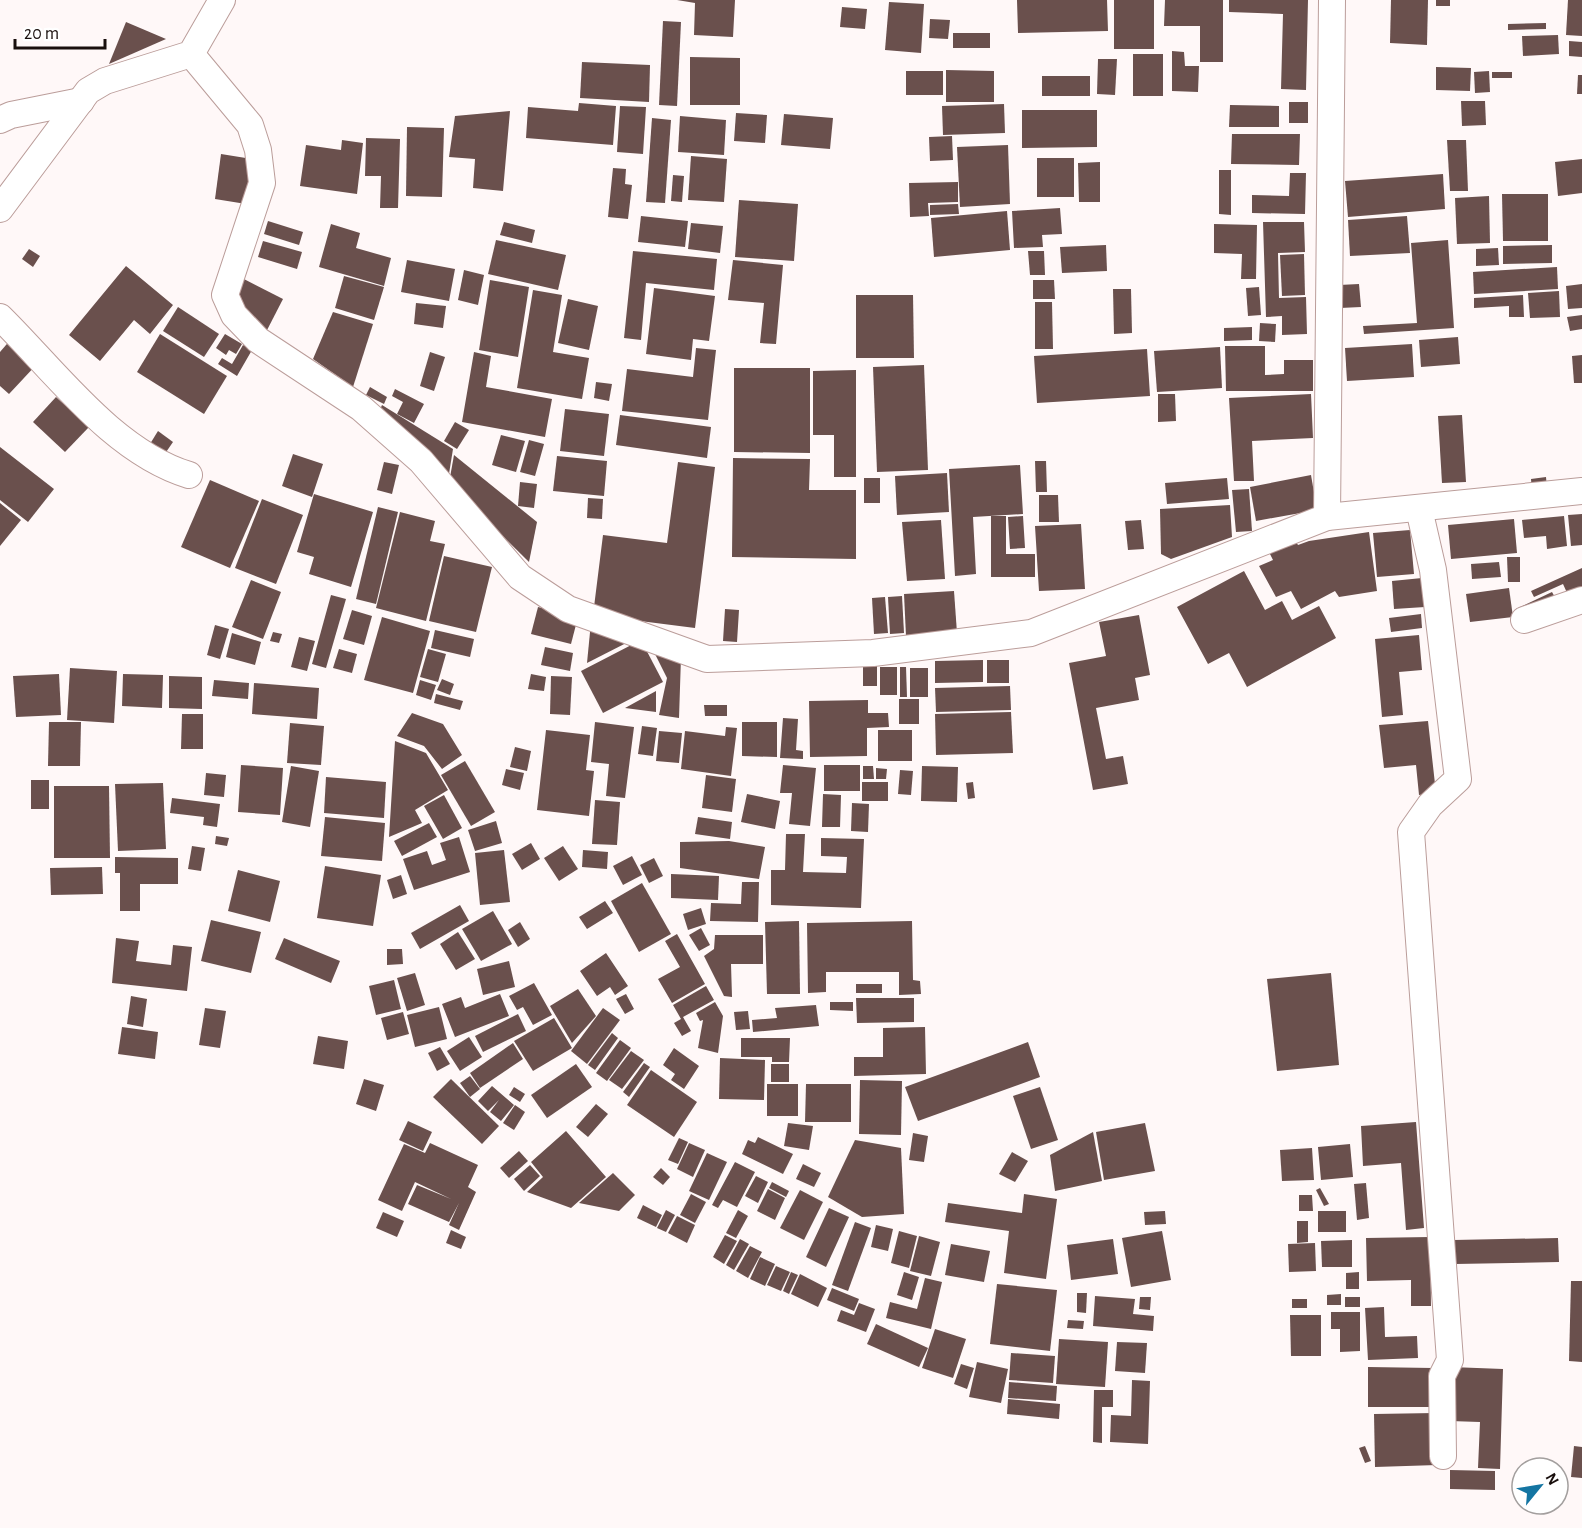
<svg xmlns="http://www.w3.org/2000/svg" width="1582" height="1528" font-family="'Alegreya Sans',sans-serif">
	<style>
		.building { fill: #6a504d }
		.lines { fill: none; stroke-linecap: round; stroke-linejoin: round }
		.minor-casing { stroke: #bb9d9a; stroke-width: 28 }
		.minor { stroke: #fff; stroke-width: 26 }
	</style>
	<rect width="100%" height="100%" fill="#fff8f8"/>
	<g class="building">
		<polygon points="677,0 735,0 733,37 694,35 695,3"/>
		<polygon points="1017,0 1107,0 1108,31 1018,33"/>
		<rect x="1114" y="0" width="40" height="49"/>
		<polygon points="1165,0 1223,0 1223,62 1200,62 1200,26 1164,26"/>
		<polygon points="1229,0 1308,0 1306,90 1281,89 1283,14 1229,12"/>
		<polygon points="1391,0 1428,0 1427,45 1390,43"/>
		<rect x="1436" y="0" width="14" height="6"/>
		<polygon points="1568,0 1582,0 1582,36 1566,35"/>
		<polygon points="889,2 924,4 921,53 885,50"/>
		<polygon points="842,7 867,9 865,29 840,27"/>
		<polygon points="930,19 950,20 948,39 929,38"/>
		<polygon points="663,21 681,22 677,106 659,105"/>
		<polygon points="126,22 166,39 109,64"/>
		<polygon points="1546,23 1546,29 1508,30 1508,24"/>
		<rect x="953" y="33" width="37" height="15"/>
		<polygon points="1558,35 1559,54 1523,56 1522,36"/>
		<polygon points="1569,41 1582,42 1582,57 1569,56"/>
		<polygon points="1172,51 1184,52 1185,66 1199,66 1198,92 1172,91"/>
		<rect x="1133" y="54" width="30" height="42"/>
		<polygon points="690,57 740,58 740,105 690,105"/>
		<polygon points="1098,59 1117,59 1115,95 1097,94"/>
		<polygon points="582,62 650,65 649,102 580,98"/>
		<polygon points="1436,67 1471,68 1470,91 1436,90"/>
		<polygon points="946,70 994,71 994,102 946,102"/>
		<rect x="906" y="71" width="37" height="24"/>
		<polygon points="1489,71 1490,92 1475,93 1474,72"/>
		<rect x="1492" y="72" width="20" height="6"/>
		<polygon points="1578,75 1582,75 1582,94 1577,94"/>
		<rect x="1042" y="76" width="48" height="20"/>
		<polygon points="1461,101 1485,101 1486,125 1462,126"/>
		<rect x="1289" y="102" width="19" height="21"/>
		<polygon points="579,103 616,106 613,145 526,138 528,107 578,111"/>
		<polygon points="1004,104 1005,133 943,135 942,106"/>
		<polygon points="1230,105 1279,106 1279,127 1229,127"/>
		<polygon points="620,106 646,107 643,154 617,152"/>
		<polygon points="1022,110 1097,110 1097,147 1022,148"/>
		<polygon points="510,111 503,191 473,188 475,159 449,157 455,116"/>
		<polygon points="736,113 767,115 765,143 734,141"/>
		<polygon points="784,114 833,118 830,149 781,145"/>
		<polygon points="680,116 726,120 724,155 678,152"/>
		<polygon points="652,118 671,120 665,203 646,202"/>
		<polygon points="407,127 444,128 442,197 406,196"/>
		<polygon points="1232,134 1300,134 1299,165 1231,164"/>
		<polygon points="952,136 953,160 930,161 929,137"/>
		<polygon points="366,138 400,139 398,208 380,208 381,176 365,176"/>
		<polygon points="342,140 363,143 357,194 300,186 306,145 341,150"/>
		<polygon points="1447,140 1466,140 1468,191 1450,191"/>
		<polygon points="1008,145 1010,204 960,207 957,147"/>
		<polygon points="221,154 252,159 246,204 215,199"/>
		<polygon points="691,156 727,159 724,202 688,200"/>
		<rect x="1037" y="158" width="37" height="39"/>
		<polygon points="1582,159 1582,193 1558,196 1555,162"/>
		<polygon points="1100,162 1100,202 1079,202 1078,163"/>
		<polygon points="613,168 626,169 625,184 632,185 628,219 608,217"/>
		<polygon points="1219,170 1231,170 1231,215 1219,214"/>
		<polygon points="1290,173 1306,173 1305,214 1252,213 1252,195 1289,196"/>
		<polygon points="1443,174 1445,209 1348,217 1345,181"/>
		<polygon points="673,175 684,176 682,202 671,201"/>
		<polygon points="958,182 958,202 928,203 929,216 910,217 909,183"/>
		<polygon points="1502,194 1548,194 1548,241 1503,241"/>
		<polygon points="1489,196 1490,243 1457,244 1455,198"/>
		<polygon points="739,200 798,204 794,261 735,257"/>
		<polygon points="958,204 959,214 930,215 930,205"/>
		<polygon points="1060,208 1062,234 1042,235 1043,247 1014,248 1012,211"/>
		<polygon points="1007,211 1010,250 934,257 931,218"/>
		<polygon points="641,216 688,221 685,247 638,242"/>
		<polygon points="1407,216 1410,253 1350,256 1348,220"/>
		<polygon points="268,221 303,232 299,245 264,234"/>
		<polygon points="504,222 535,230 532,243 500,235"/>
		<polygon points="1263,222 1304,222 1305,252 1278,253 1279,298 1306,297 1307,334 1282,335 1282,316 1266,317"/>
		<polygon points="691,223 723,226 720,253 688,249"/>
		<polygon points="331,224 360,233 356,248 391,258 384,286 319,267"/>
		<polygon points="1214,224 1257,225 1256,279 1241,279 1242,254 1214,253"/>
		<polygon points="496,240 566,255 558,290 488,274"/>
		<polygon points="1448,240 1454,328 1364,334 1363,326 1417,323 1411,243"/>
		<polygon points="263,241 302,252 297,269 258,257"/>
		<polygon points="1106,245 1107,271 1062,273 1060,247"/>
		<polygon points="1552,245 1552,263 1503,264 1503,246"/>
		<polygon points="1498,248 1499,265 1476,266 1476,249"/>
		<polygon points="29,249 40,256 33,267 22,259"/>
		<polygon points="633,251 717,259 714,290 646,283 641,340 624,338"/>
		<polygon points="1028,251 1044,251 1045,275 1030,275"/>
		<polygon points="1304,254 1305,295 1282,296 1280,255"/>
		<polygon points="407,260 455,269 449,301 401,292"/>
		<polygon points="733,260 783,265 776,344 760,343 764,303 728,300"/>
		<polygon points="126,266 173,305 150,334 134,320 100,361 69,335"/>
		<polygon points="1557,267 1558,289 1474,294 1473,272"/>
		<polygon points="464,270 484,275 478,305 458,300"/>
		<polygon points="344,276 384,287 374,320 335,308"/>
		<polygon points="240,277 283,299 265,334 234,308"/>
		<polygon points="490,280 529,287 518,357 479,350"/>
		<polygon points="1033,280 1054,280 1055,299 1033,299"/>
		<polygon points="1359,284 1361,307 1340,308 1339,285"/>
		<polygon points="1582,284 1582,308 1568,309 1566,286"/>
		<polygon points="1259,287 1261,315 1248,316 1246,288"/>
		<polygon points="654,288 715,296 709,341 693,339 691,360 646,354"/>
		<polygon points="1113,289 1131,289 1132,333 1114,334"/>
		<polygon points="533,290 562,295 553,352 589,358 582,399 517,388"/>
		<polygon points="1559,291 1560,317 1530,318 1528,293"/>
		<polygon points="856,295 913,295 914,358 856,358"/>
		<polygon points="1523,295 1524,317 1509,317 1509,306 1474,308 1474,298"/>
		<polygon points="568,299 598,306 589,350 558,343"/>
		<polygon points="1035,302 1052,302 1053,349 1035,349"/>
		<polygon points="416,303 446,306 443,328 414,324"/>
		<polygon points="178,307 219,334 204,357 163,331"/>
		<polygon points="333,312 373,324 353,387 313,359"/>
		<polygon points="1582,315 1582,329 1570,331 1567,317"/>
		<polygon points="1260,323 1276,324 1275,342 1259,341"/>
		<polygon points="1252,327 1252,340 1224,341 1224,328"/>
		<polygon points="160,334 227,376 204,414 137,372"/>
		<polygon points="225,334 242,344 236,354 229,350 226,355 216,348"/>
		<polygon points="1458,337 1460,364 1421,367 1419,340"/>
		<polygon points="12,338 38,363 9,394 0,386 0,352"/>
		<polygon points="1412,344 1414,377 1347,381 1345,348"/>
		<polygon points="243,345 252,350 237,376 218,364 222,358 232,364"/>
		<polygon points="1225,346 1265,346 1265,375 1284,374 1284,360 1313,360 1313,391 1226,391"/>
		<polygon points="1220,347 1222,388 1157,392 1154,351"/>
		<polygon points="696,348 716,350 708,420 622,411 627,369 693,377"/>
		<polygon points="1147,349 1150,396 1037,403 1034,356"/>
		<polygon points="430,352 445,357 434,391 420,386"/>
		<polygon points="474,352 491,356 486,387 552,399 545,437 462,422"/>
		<polygon points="1582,355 1582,383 1574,383 1572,356"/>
		<polygon points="924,365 928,470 877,472 873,367"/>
		<polygon points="734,368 810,368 810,453 734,452"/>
		<polygon points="856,370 856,477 834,477 834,435 813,435 813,371"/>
		<polygon points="596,382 612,384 609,401 594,398"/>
		<polygon points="370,387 387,397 384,404 366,395"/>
		<polygon points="395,389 424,404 414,423 397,414 403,402 392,396"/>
		<polygon points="1158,394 1175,394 1176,421 1158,422"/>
		<polygon points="1311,394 1313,438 1252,441 1254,481 1234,481 1229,398"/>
		<polygon points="56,397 89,427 65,452 33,422"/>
		<polygon points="382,405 453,449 448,480 378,414"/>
		<polygon points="565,409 609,414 604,456 560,451"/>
		<polygon points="620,415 711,427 707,458 616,445"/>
		<polygon points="1462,415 1466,482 1442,483 1438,416"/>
		<polygon points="455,422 469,430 457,449 444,441"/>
		<polygon points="158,431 173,442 160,461 145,452"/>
		<polygon points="501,435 525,441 516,472 492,465"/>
		<polygon points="529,440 544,444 535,476 520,472"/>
		<polygon points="0,447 54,489 28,522 0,500"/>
		<polygon points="293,454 323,464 312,497 282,486"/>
		<polygon points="454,455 537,522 529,562 449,483"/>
		<polygon points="557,456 607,461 604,496 553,491"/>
		<polygon points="733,458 810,459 809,490 856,490 856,559 732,557"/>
		<polygon points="1035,461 1046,461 1047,492 1036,492"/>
		<polygon points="384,462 399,465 392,494 377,490"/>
		<polygon points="678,462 715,467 695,628 593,615 603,535 667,543"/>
		<polygon points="1020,465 1023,514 973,517 976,574 955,576 949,469"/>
		<polygon points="947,473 949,512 897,515 895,476"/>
		<polygon points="1311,475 1317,510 1256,521 1250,487"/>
		<polygon points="1546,477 1547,488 1532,490 1531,479"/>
		<rect x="864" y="478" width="16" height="25"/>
		<polygon points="1227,478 1229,499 1167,504 1165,483"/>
		<polygon points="210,480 259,501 230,568 181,547"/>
		<polygon points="520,482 537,484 534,508 518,506"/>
		<polygon points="1249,489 1252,531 1236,532 1232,490"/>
		<polygon points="314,494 373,512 351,587 309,574 314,557 297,552"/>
		<polygon points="1039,495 1058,495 1059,522 1039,522"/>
		<polygon points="588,498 603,499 602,519 587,518"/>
		<polygon points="262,499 303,515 276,584 235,568"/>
		<polygon points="0,503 21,520 0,546"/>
		<polygon points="1230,505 1232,537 1171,559 1161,554 1160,509"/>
		<polygon points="378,507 398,512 376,604 356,599"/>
		<polygon points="400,512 435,521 430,541 445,544 426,621 376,608"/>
		<polygon points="1582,514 1582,545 1571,546 1568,515"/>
		<polygon points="991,516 1006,516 1006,554 1035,554 1035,577 991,577"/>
		<polygon points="1023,516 1025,548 1010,549 1008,517"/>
		<polygon points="1564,516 1567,546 1547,549 1546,536 1524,538 1522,520"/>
		<polygon points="1514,519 1517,553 1451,559 1448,525"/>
		<polygon points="941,520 945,579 907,581 902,522"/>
		<polygon points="1141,520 1144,549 1128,550 1125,521"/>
		<polygon points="1081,524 1085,589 1039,591 1035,526"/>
		<polygon points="1410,530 1414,574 1377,577 1373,533"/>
		<polygon points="1369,532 1377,591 1339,597 1335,591 1301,609 1291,591 1276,597 1259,566 1273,560 1269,552 1295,540 1298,545 1309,541"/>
		<polygon points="444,556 492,567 476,632 429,621"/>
		<polygon points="1507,557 1520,557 1520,582 1508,582"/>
		<polygon points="1499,562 1501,577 1472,579 1471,564"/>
		<polygon points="1582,568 1582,589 1568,595 1563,584 1534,597 1531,591"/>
		<polygon points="1244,571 1265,610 1282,601 1292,620 1319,606 1336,638 1247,687 1229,653 1208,664 1177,607"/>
		<polygon points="1422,578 1425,607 1394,609 1392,581"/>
		<polygon points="251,580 281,592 263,639 232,627"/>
		<polygon points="1509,588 1513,617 1470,622 1466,594"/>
		<polygon points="954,591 957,633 906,636 904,594"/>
		<polygon points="1552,592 1557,601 1520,618 1516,609"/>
		<polygon points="331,595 346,599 326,668 312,664"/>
		<polygon points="902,596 904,633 890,634 888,597"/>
		<polygon points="885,597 888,633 874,634 872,598"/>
		<polygon points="538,607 578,617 571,644 531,634"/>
		<polygon points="725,609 739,610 737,642 723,641"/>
		<polygon points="352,610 372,616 364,645 343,639"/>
		<polygon points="1421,614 1422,628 1391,632 1389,618"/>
		<polygon points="1139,615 1150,675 1135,678 1139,700 1096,708 1106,759 1123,756 1128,784 1093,790 1069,663 1106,656 1099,622"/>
		<polygon points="382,617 430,631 413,693 364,680"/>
		<polygon points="591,622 638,637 587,663"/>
		<polygon points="215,625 229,629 220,659 207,655"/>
		<polygon points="435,630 474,639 470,657 431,648"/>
		<polygon points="273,632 282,634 279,643 270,641"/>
		<polygon points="232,633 261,642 255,665 226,657"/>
		<polygon points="1419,635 1422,670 1399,672 1403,715 1382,717 1375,639"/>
		<polygon points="299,637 315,641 307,671 291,667"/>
		<polygon points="641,640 663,682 603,713 581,671"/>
		<polygon points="651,646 681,657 679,718 659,715 667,678"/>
		<polygon points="545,647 573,653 570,671 541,665"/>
		<polygon points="339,649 357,654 352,673 333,668"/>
		<polygon points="428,649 446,654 438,682 420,677"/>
		<polygon points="983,660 983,682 935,683 935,661"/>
		<rect x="987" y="660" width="22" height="23"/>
		<polygon points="877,666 877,686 863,686 863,667"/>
		<rect x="880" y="667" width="17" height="28"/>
		<polygon points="900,667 906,667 907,697 900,697"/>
		<polygon points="70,668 117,671 114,723 67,720"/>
		<rect x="910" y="668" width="18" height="29"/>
		<polygon points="59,674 61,715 16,717 13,676"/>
		<polygon points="123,674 163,675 162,708 122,706"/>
		<polygon points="531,674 546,677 544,691 528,689"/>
		<polygon points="169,676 202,677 202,709 169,708"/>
		<polygon points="551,676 572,677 570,715 550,714"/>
		<polygon points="442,679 454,684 450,695 437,690"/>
		<polygon points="214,680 249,683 248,699 212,696"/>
		<polygon points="420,680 436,685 431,700 416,695"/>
		<polygon points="254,683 319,688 317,719 252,714"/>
		<polygon points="1010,686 1011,710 936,712 935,688"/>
		<polygon points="656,691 656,712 625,708"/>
		<polygon points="436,694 463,701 460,710 434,703"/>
		<rect x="899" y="699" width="20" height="25"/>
		<polygon points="868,700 868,713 888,713 889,727 867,728 867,756 810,757 809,701"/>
		<polygon points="704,705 727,705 727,716 705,716"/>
		<polygon points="1011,712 1013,753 936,755 935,714"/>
		<polygon points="412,713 443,724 462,755 442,769 424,746 397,736"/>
		<polygon points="182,714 203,714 203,749 181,749"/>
		<polygon points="783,718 798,719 796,750 803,751 803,759 780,758"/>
		<polygon points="1428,721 1436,793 1419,795 1416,765 1384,768 1379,725"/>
		<polygon points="49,722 81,722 80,766 48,766"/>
		<polygon points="595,722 634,727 625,798 606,796 609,764 591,762"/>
		<polygon points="742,722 777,722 777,757 742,756"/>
		<polygon points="290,723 324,726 321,765 287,763"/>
		<polygon points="642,726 657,728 653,756 638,754"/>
		<polygon points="726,727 737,728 731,776 681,769 685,731 725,736"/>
		<polygon points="546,730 590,735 586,770 594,771 589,816 537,810"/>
		<rect x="878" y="730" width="34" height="31"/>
		<polygon points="659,731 682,733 679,763 656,761"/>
		<polygon points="395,741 426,753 448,790 415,810 422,823 389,837"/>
		<polygon points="515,747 531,751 527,771 510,767"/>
		<polygon points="465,761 495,812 471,826 441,775"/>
		<polygon points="241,765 283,768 280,815 238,812"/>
		<polygon points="783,765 816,768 810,826 789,824 792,793 780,793"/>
		<rect x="824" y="765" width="36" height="26"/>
		<polygon points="291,766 319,771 310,827 282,822"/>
		<polygon points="863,766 873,766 874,779 863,779"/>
		<polygon points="922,766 958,767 957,802 921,801"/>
		<polygon points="876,768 887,769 886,779 876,779"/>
		<polygon points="506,769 524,773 520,790 502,785"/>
		<polygon points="900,770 913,771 911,795 898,794"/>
		<polygon points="206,773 226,775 224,797 204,795"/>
		<polygon points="706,775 736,779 732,812 702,808"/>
		<polygon points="326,777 386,782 384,818 324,813"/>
		<rect x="31" y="780" width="18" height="29"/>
		<rect x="862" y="782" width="26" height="19"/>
		<polygon points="973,782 975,798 968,799 966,783"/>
		<polygon points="163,783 166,849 118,851 115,784"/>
		<polygon points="54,786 109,786 110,858 54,858"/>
		<polygon points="747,794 780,801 775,829 741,822"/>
		<polygon points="823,794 841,795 840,827 822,827"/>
		<polygon points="444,795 462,828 443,839 424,806"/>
		<polygon points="172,798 220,804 217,827 203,825 204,817 170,813"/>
		<polygon points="595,800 620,802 617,845 592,844"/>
		<polygon points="852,803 869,804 868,832 851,831"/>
		<polygon points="325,817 385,823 382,861 321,856"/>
		<polygon points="698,817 732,822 730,839 695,834"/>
		<polygon points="496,821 502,843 475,851 468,830"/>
		<polygon points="429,823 437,837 402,856 394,841"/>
		<polygon points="786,834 805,834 803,872 846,873 847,857 821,856 821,838 864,839 861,908 771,905 771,870 785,870"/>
		<polygon points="216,836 229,838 227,846 215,844"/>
		<polygon points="459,837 470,872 414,890 403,859 427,851 432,865 446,860 440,843"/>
		<polygon points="729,841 765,847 759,879 680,868 680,842"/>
		<polygon points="531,843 540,859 522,870 512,854"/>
		<polygon points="192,846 205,848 201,871 188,869"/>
		<polygon points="563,846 578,869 559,881 544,858"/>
		<polygon points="504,850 510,902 480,905 475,853"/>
		<polygon points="583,850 608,852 607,869 582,867"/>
		<polygon points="632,856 642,875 623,885 613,866"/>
		<polygon points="115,857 178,858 178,884 140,884 140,911 120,911 120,873 115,873"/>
		<polygon points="654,858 663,876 649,883 640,865"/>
		<polygon points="325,866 381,875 373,926 317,918"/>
		<polygon points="102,867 103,894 51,895 50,868"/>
		<polygon points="238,870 280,881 270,922 228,911"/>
		<polygon points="671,874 719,876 718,900 671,898"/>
		<polygon points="401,875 407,894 393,899 387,880"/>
		<polygon points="742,882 759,882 758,922 710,921 711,903 741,904"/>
		<polygon points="642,883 671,934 639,952 611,901"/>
		<polygon points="605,901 613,913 587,929 579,917"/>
		<polygon points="460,905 469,921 420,949 411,933"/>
		<polygon points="701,908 706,924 688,930 683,914"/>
		<polygon points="493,911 512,944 481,961 462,929"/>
		<polygon points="211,920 261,932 251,973 201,961"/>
		<polygon points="799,921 800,994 767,994 765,922"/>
		<polygon points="912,921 913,980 920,981 921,994 899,995 899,972 826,972 826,992 808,993 807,923"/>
		<polygon points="520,922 530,939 518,947 508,930"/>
		<polygon points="701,928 710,945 699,951 689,935"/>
		<polygon points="458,932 475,959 456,970 440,944"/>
		<polygon points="677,934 705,984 672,1003 658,979 680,967 665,941"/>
		<polygon points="715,935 763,935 763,964 731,964 732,997 724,996 704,956 714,949"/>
		<polygon points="116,938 139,941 136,961 171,965 173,945 192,947 187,991 112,983"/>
		<polygon points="284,938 340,961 331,983 275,959"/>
		<polygon points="387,949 402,949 403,964 387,965"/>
		<polygon points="606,953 628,986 615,995 610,987 597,996 580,971"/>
		<polygon points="509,961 515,987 483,995 477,969"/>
		<polygon points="415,973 425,1005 407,1011 397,978"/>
		<polygon points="1331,973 1339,1065 1277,1071 1267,979"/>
		<polygon points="394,980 401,1009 376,1015 369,986"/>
		<polygon points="534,983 552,1015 533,1025 523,1007 517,1010 509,996"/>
		<rect x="856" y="984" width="26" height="9"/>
		<polygon points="706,986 714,1000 683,1017 691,1031 682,1036 674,1023 681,1019 673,1005"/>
		<polygon points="578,989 596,1016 572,1043 550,1006"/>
		<polygon points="500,994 509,1016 455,1037 442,1004 461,997 465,1008"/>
		<polygon points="626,994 634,1009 625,1014 616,999"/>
		<polygon points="131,996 147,999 143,1027 127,1024"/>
		<polygon points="856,998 914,998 914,1022 857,1023"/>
		<polygon points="715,1002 723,1016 718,1053 698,1048 703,1020 700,1021 696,1013"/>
		<polygon points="830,1002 853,1002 853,1011 830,1010"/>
		<polygon points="816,1005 819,1026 753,1032 752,1020 777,1018 775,1008"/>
		<polygon points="439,1007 447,1039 415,1047 407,1015"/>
		<polygon points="205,1008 226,1011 220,1048 199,1045"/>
		<polygon points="603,1008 620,1020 587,1064 571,1051"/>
		<polygon points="748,1011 750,1029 736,1030 734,1012"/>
		<polygon points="403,1012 409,1034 387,1040 381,1018"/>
		<polygon points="518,1014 526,1031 483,1052 475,1036"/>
		<polygon points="554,1018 572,1048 533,1071 514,1041"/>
		<polygon points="122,1027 158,1032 155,1059 118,1054"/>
		<polygon points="925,1027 926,1074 854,1076 854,1057 883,1057 883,1028"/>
		<polygon points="612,1033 618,1038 595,1070 588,1065"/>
		<polygon points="318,1036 348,1041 344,1069 313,1064"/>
		<polygon points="469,1037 482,1057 460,1071 447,1051"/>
		<polygon points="741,1038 790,1038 789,1062 772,1062 772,1057 741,1057"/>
		<polygon points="620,1040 631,1048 607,1081 596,1073"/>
		<polygon points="1028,1042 1040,1077 918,1121 905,1087"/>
		<polygon points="513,1043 523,1059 480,1088 470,1073"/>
		<polygon points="440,1047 450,1064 437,1071 428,1053"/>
		<polygon points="674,1048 699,1066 684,1089 671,1080 675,1074 663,1065"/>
		<polygon points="631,1051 644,1060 622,1089 609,1080"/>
		<polygon points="720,1058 765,1060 764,1100 719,1099"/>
		<polygon points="644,1063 650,1067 629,1097 623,1092"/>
		<polygon points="576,1064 592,1087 547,1118 531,1095"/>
		<rect x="771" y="1064" width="18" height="18"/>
		<polygon points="651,1070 697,1102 674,1137 627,1105"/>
		<polygon points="470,1076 480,1089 470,1097 460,1083"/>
		<polygon points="364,1079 384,1085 376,1111 356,1104"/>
		<polygon points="451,1079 499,1126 482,1144 433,1097"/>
		<polygon points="860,1080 902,1081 901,1135 859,1134"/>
		<rect x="767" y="1084" width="31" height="32"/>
		<polygon points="806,1084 851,1084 851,1122 805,1122"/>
		<polygon points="492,1086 514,1105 501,1121 490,1112 499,1100 488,1111 478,1101"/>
		<polygon points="514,1087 525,1094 520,1102 509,1095"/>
		<polygon points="1040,1087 1058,1140 1031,1149 1013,1096"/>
		<polygon points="596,1104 608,1114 588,1137 576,1127"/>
		<polygon points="515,1105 525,1112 514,1130 503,1123"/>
		<polygon points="408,1121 432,1132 423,1151 399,1140"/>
		<polygon points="1416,1122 1424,1228 1406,1230 1401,1163 1363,1166 1361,1126"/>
		<polygon points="788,1123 813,1126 809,1150 784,1146"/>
		<polygon points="1145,1123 1155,1171 1104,1180 1096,1132"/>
		<polygon points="566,1131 606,1177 571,1208 527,1192 543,1177 531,1162"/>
		<polygon points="1093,1132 1102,1181 1055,1191 1050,1155"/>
		<polygon points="913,1133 928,1136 924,1162 909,1160"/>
		<polygon points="758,1137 793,1154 783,1174 742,1154 748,1140 755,1143"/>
		<polygon points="679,1138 688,1142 678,1164 668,1160"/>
		<polygon points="855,1140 901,1148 904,1214 862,1217 828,1197"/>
		<polygon points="430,1143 478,1165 468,1187 476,1192 459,1230 449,1225 459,1203 449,1222 408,1204 417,1185 451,1199 415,1182 402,1211 378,1200 404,1144 425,1153"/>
		<polygon points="689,1143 705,1150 693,1177 677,1169"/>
		<polygon points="1350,1144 1353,1177 1321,1180 1318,1147"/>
		<polygon points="1312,1148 1314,1180 1282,1181 1280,1150"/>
		<polygon points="519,1151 528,1161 509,1178 500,1168"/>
		<polygon points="1012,1152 1028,1161 1015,1182 999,1174"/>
		<polygon points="707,1153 727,1162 709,1200 689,1191"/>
		<polygon points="735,1162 755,1172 737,1207 723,1200 718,1208 712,1205"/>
		<polygon points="803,1164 821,1173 814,1187 796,1179"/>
		<polygon points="530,1165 540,1176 524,1191 514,1179"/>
		<polygon points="661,1168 670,1177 663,1185 653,1177"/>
		<polygon points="613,1173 635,1195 619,1211 579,1203"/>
		<polygon points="756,1176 768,1182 758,1203 745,1196"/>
		<polygon points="772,1182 789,1191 786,1197 769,1188"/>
		<polygon points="1366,1183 1369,1218 1357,1220 1354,1184"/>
		<polygon points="1320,1188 1329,1204 1324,1206 1316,1190"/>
		<polygon points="768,1189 785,1198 775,1220 757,1211"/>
		<polygon points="800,1190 823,1202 804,1240 780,1228"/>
		<polygon points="691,1194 706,1202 695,1223 680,1215"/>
		<polygon points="1024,1194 1057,1199 1046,1279 1004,1273 1009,1231 945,1222 948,1203 1022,1213"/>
		<polygon points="1299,1195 1312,1195 1313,1211 1299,1211"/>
		<polygon points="643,1205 662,1215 656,1227 637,1218"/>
		<polygon points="829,1208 849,1217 826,1267 806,1257"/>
		<polygon points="666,1210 675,1215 666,1232 657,1228"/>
		<polygon points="738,1210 748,1216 736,1238 726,1233"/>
		<polygon points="1165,1211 1166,1224 1145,1225 1144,1212"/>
		<rect x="1318" y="1211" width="28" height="21"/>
		<polygon points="383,1212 404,1221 397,1237 376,1228"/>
		<polygon points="677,1216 695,1225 687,1243 668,1233"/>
		<polygon points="1297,1221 1308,1221 1308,1242 1297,1243"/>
		<polygon points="855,1222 871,1228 848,1291 832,1285"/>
		<polygon points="876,1225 893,1229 888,1251 871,1247"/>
		<polygon points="451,1230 466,1237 461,1249 446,1243"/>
		<polygon points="899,1231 917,1236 909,1268 891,1263"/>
		<polygon points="1162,1231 1171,1280 1131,1287 1122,1238"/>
		<polygon points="725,1235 737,1241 724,1264 713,1257"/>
		<polygon points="919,1236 940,1242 931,1276 910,1271"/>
		<polygon points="1430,1237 1431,1306 1411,1306 1411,1280 1367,1281 1366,1238"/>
		<polygon points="1558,1238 1559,1262 1455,1264 1454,1240"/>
		<polygon points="740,1239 749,1244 734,1270 726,1265"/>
		<polygon points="1113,1239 1118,1274 1071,1280 1067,1245"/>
		<polygon points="1352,1240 1352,1267 1322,1267 1321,1241"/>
		<polygon points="1315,1243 1316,1271 1289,1272 1288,1244"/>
		<polygon points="951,1244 990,1251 984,1282 945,1275"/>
		<polygon points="750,1246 762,1252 748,1278 736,1271"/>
		<polygon points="760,1257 775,1264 765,1286 750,1279"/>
		<polygon points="776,1266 790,1272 781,1291 767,1285"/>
		<polygon points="791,1272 798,1275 789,1294 783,1291"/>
		<polygon points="904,1272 919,1277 912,1300 897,1295"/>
		<polygon points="1359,1272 1359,1289 1346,1289 1346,1273"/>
		<polygon points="800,1274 827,1288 818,1307 791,1294"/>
		<polygon points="925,1278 942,1282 931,1329 886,1318 890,1302 917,1309"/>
		<polygon points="1571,1281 1582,1281 1582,1362 1569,1361"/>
		<polygon points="997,1284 1057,1290 1050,1351 990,1344"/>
		<polygon points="832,1288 859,1299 854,1311 827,1300"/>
		<polygon points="1077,1293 1087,1293 1086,1313 1077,1312"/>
		<polygon points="1341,1294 1341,1305 1327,1305 1327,1295"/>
		<polygon points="1095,1296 1135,1299 1133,1314 1154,1316 1153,1331 1093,1326"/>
		<polygon points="1140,1297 1151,1297 1150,1310 1139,1309"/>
		<rect x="1345" y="1297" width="15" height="10"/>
		<rect x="1292" y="1299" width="15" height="9"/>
		<polygon points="859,1303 875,1309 866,1332 837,1321 841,1310 854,1315"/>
		<polygon points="1384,1307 1385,1337 1417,1336 1418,1358 1368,1360 1365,1308"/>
		<polygon points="1331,1312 1360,1312 1360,1351 1340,1352 1340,1329 1331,1329"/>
		<polygon points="1290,1315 1321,1315 1321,1356 1291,1356"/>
		<polygon points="1068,1320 1084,1321 1083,1329 1067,1328"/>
		<polygon points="876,1324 928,1348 919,1367 867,1344"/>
		<polygon points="935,1329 966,1339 953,1378 922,1368"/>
		<polygon points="1059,1339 1108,1342 1105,1387 1056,1384"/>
		<polygon points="1117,1342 1147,1343 1145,1373 1115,1371"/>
		<polygon points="1011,1353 1055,1356 1053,1383 1009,1380"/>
		<polygon points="977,1362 1008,1369 1001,1403 969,1397"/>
		<polygon points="961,1364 974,1368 967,1389 954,1384"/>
		<polygon points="1368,1367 1433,1368 1432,1407 1368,1407"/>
		<polygon points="1451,1367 1503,1369 1500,1469 1478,1468 1480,1422 1450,1421"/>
		<polygon points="1132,1380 1150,1381 1148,1444 1110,1442 1111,1415 1131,1416"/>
		<polygon points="1009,1382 1057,1386 1056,1401 1008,1398"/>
		<polygon points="1094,1390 1113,1390 1113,1407 1102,1407 1102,1443 1093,1442"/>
		<polygon points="1008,1399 1060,1404 1059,1419 1007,1414"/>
		<polygon points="1435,1413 1437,1465 1375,1467 1374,1414"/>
		<polygon points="1365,1446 1371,1461 1365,1463 1359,1448"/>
		<polygon points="1574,1446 1582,1447 1582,1478 1571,1477"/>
		<polygon points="1450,1470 1495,1471 1495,1490 1450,1489"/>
	</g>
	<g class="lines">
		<g class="minor-casing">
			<g id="minor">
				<polyline points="191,54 250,125 258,150 262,183 225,295 234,315 258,340 361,408 421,461 520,577 568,609 707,659 873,653 1031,633 1327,517 1582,491"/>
				<polyline points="0,120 11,115 81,101"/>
				<polyline points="0,209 88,91 105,81 191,54 222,0"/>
				<path d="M 0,317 C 55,371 113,452 189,475"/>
				<polyline points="1419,509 1433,570 1458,779 1430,805 1411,832 1450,1360 1442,1376 1443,1456"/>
				<polyline points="1327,517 1332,0"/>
				<polyline points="1524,620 1582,600"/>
			</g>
		</g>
		<use href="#minor" class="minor"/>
	</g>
	<g transform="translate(1540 1486) rotate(60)"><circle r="28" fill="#ffffff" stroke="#a39f9e" stroke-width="1.5"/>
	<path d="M0-4.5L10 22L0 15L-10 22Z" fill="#1475a2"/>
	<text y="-9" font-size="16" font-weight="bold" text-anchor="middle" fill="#190f0d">N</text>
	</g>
	<path d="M15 39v9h90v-9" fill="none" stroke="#190f0d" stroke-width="3"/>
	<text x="24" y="39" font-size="18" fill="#190f0d" stroke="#ffffff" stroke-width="4.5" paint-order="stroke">20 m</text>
</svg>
